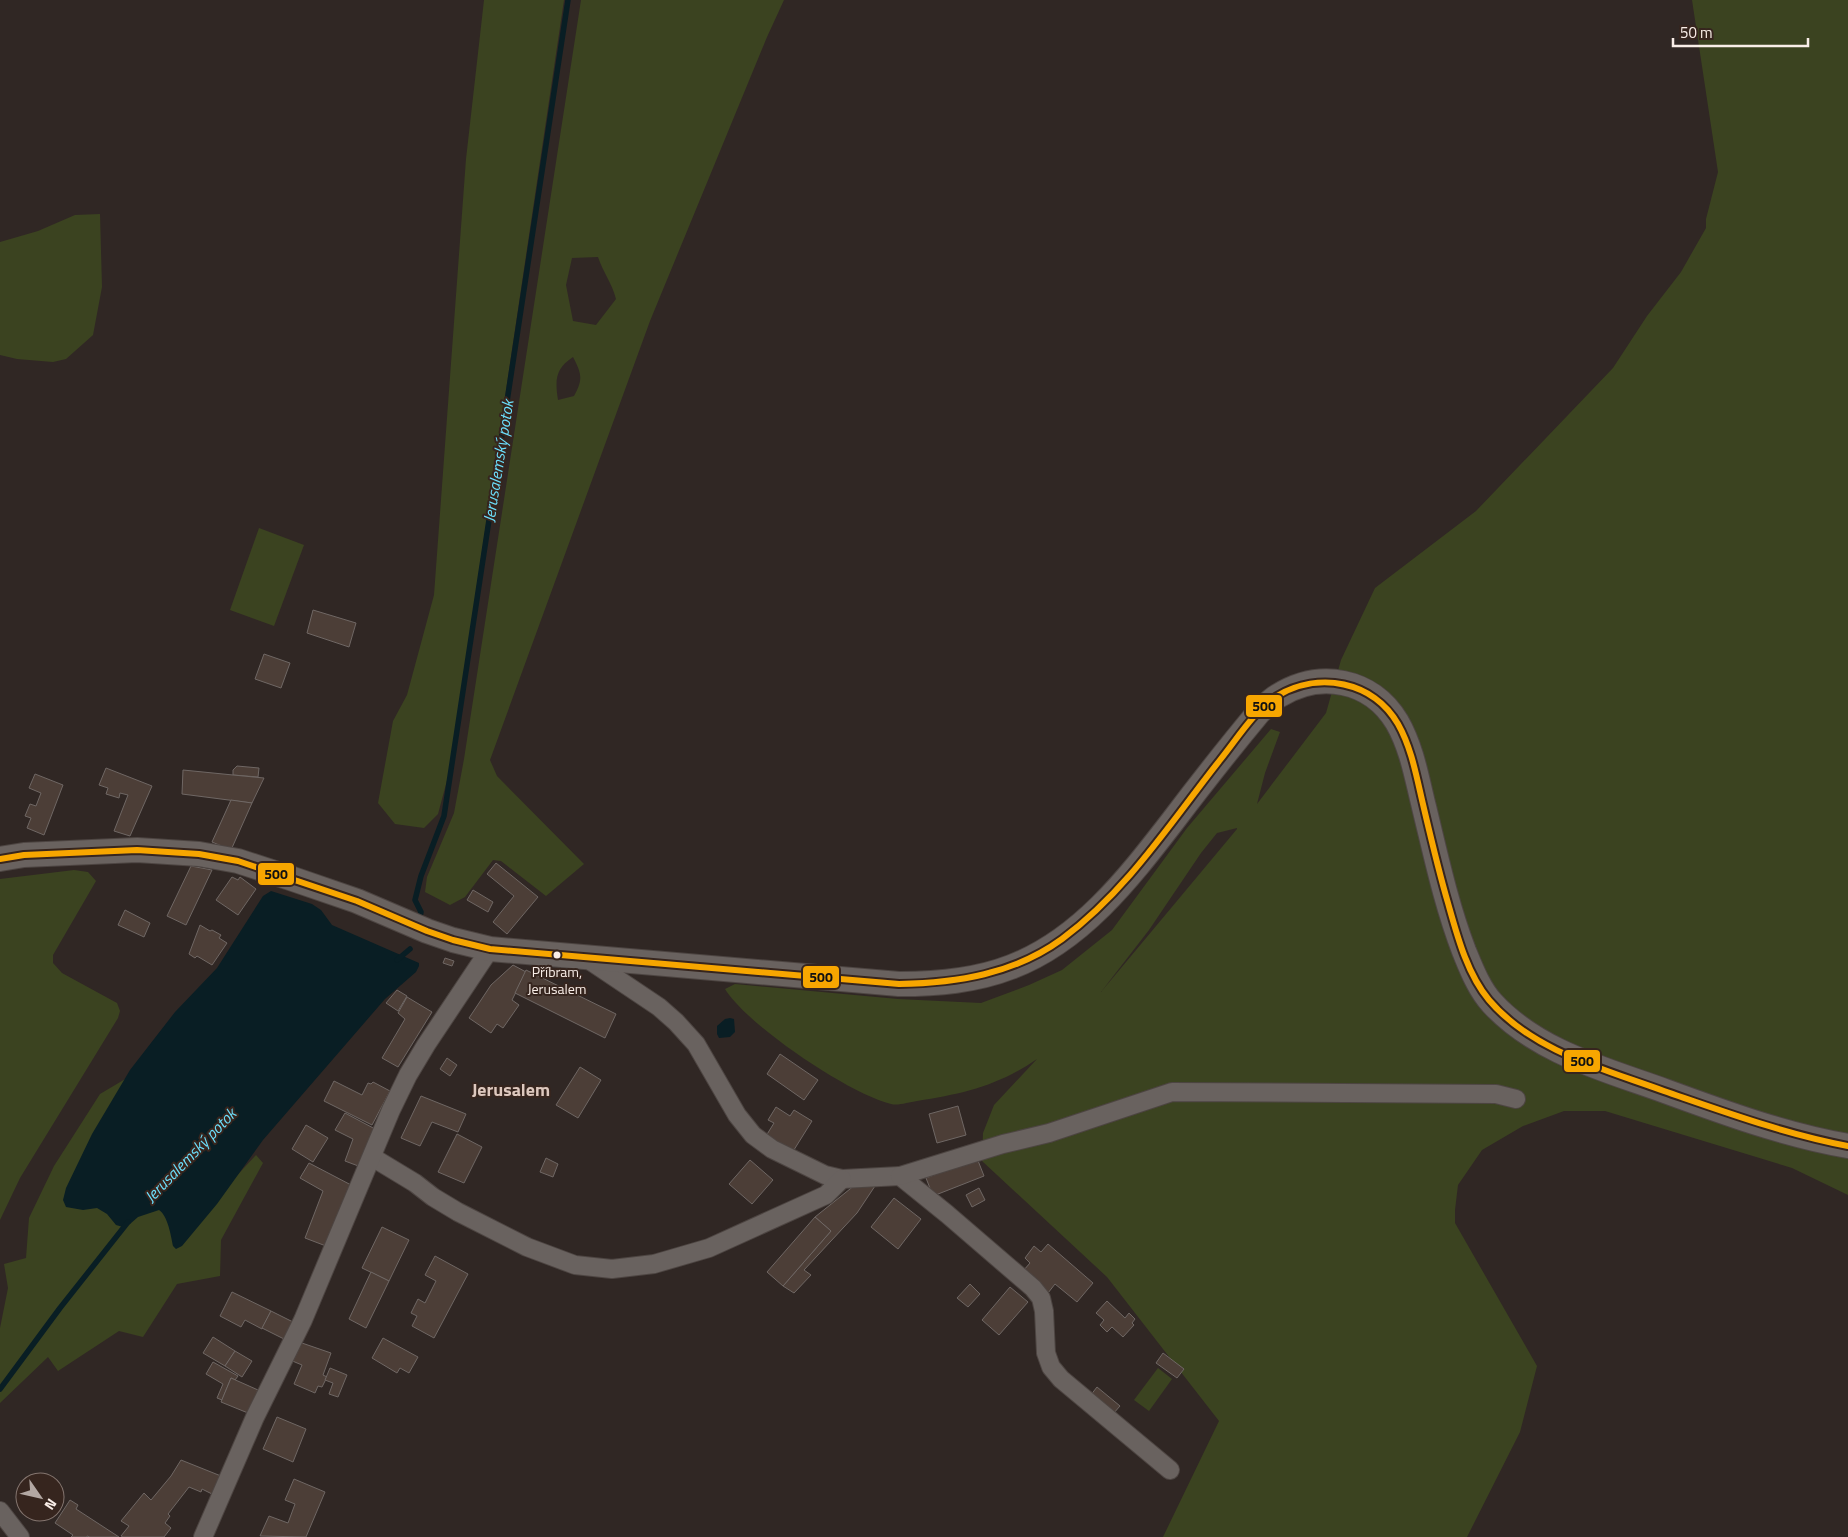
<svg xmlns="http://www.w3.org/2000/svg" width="1848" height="1537" font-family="'Titillium Web',sans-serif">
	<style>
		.green { fill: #3b4320; fill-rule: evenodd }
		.water { fill: #091e24 }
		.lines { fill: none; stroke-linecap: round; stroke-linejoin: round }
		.stream { stroke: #091e24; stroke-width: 5.5 }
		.building { fill: #4c3e37; stroke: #6f6764 }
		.street-casing { stroke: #4d4542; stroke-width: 20 }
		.secondary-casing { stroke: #4d4542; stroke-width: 26 }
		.street { stroke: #69625f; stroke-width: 18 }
		.secondary { stroke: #69625f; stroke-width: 24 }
		.bus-1-casing { stroke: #36251e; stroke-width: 10 }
		.bus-1 { stroke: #f7a600; stroke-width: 6 }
		.bus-dot { fill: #f9eee8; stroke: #36251e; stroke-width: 2 }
		.labels { text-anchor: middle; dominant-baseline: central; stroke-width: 4; stroke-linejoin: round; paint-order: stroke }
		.bus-label { font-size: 14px; fill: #f9eee8; stroke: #36251e }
		.water-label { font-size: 16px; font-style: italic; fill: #6cdffc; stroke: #36251e }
		.quarter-label { font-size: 18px; font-weight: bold; fill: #ddc8be; stroke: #36251e }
		.line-badge { stroke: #36251e; stroke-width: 2 }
		.pale-badge-label { font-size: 14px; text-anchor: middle; font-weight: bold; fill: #111 }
	</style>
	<rect width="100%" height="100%" fill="#302724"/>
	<g class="green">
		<polygon points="484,0 564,0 449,773 438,814 424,828 395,824 378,803 393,721 407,695 434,595 466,159"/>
		<path d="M 581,0 L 784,0 L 767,37 L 650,321 L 490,760 L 497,776 L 584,864 L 546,896 L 501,861 L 493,860 L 465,897 L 450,905 L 425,892 L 427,877 L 454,813 L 464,759 ZM 598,257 C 603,272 612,283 616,299 L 596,325 L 573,321 L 566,285 L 572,258 ZM 573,357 C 582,374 583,380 574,396 L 558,400 C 555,380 555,369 573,357 Z"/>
		<path d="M 1692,0 L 1848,0 L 1848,1195 L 1792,1168 L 1605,1111 L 1564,1111 L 1523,1126 L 1482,1150 L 1458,1185 L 1455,1210 L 1455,1223 L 1537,1366 L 1520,1432 L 1467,1537 L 1163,1537 L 1219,1421 L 1107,1277 L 982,1161 L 983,1133 L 994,1105 L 1037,1059 C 998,1086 963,1094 917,1101 C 909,1102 898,1106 891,1104 C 849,1094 747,1025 725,989 L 735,984 L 898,999 L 981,1003 L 1029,985 L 1062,970 L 1112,930 L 1187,828 L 1271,729 L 1280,732 L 1265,773 L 1257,804 L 1326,713 L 1341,660 L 1375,588 L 1476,511 L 1613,368 L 1647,316 L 1681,272 L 1706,228 L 1706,219 L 1718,172 ZM 1237,828 L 1237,829 L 1101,992 L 1149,930 L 1201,853 L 1217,833 Z"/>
		<polygon points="100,214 102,287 93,335 66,359 53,362 17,359 0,355 0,242 38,231 75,215"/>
		<polygon points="259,528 304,545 274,626 230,610"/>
		<polygon points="74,870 88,872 96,881 53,955 53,963 62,973 117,1003 120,1011 118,1018 20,1178 0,1220 0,879"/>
		<polygon points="132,1075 203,1212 256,1155 263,1163 221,1240 220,1276 177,1284 143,1337 119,1331 58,1371 48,1357 0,1403 0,1328 8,1288 4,1264 26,1258 29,1218 54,1166 100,1094"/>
		<polygon points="1158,1368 1172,1379 1149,1411 1134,1400"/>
	</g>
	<g class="water">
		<path d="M 271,891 L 312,904 L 321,910 L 332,925 L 419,963 L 419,966 L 416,972 L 385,999 L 263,1140 L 217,1204 L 182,1246 L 176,1249 L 173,1246 C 171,1236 168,1216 159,1210 L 138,1217 L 130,1224 L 123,1227 L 116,1225 L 107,1214 L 97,1208 L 83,1210 L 66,1207 L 63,1200 L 66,1188 L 92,1134 L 130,1070 L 175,1012 L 217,968 L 263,896 Z"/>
		<polygon points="730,1018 734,1019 735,1032 730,1037 719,1038 717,1034 717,1026 725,1019"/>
	</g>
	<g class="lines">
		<g class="stream">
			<polyline points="420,917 421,912 415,900 421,876 444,816 568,0"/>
			<polyline points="397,960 410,949"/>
			<polyline points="0,1389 60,1308 128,1222"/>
		</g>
	</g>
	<g class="building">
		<polygon points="313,610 356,623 349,647 307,633"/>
		<polygon points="264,654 290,663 281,688 255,679"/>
		<polygon points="237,766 259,768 258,777 233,775 233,770"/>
		<polygon points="106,768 152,786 130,836 114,831 128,795 120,793 119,798 106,794 108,788 99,785"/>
		<polygon points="183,770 233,775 264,778 252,803 182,794"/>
		<polygon points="35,774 63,785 44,835 27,828 31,818 25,816 30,804 36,806 41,793 29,788"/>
		<polygon points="231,800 252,803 231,850 212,842"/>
		<polygon points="496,863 538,897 507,934 493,922 514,896 487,874"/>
		<polygon points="191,866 212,870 186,925 167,916"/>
		<polygon points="232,877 238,880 240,877 256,889 238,915 216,900"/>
		<polygon points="473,890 493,902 488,912 467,900"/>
		<polygon points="125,910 150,923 144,937 118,925"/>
		<polygon points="200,925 210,931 212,930 221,935 219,938 227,943 212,965 197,956 195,958 189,954"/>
		<polygon points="445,958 454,961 452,966 443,963"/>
		<polygon points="513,965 526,972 512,1000 519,1005 503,1028 497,1024 491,1033 469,1018 491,985"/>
		<polygon points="526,970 616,1014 605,1038 515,993"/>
		<polygon points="397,990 407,996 398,1011 386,1003"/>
		<polygon points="407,997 432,1012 398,1067 382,1058 405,1019 398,1013"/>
		<polygon points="780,1054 818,1080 804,1100 767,1074"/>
		<polygon points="447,1058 457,1065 450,1076 440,1069"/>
		<polygon points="580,1067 601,1080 578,1118 556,1105"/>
		<polygon points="334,1081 362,1095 368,1083 371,1084 373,1082 390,1091 372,1125 324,1101"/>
		<polygon points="421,1096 466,1114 458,1132 432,1122 420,1146 401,1138"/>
		<polygon points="958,1106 966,1135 937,1143 929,1114"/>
		<polygon points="776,1107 790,1116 794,1110 812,1121 792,1153 766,1136 774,1123 768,1120"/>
		<polygon points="345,1113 377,1130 361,1167 345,1161 353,1139 335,1130"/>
		<polygon points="306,1125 328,1138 313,1162 292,1149"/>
		<polygon points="457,1134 482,1147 464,1183 438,1172"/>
		<polygon points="546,1158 558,1164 553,1177 540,1172"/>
		<polygon points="977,1158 984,1176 933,1196 926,1178"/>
		<polygon points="750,1160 773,1180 752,1204 729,1184"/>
		<polygon points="309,1163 353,1186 326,1246 305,1238 323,1191 300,1178"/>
		<polygon points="855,1185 875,1186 857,1213 804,1270 811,1275 794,1293 783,1286 831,1231 815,1217"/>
		<polygon points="979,1188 985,1200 972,1207 966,1195"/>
		<polygon points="894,1198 921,1219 898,1249 871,1227"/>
		<polygon points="815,1217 831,1231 783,1286 767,1272"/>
		<polygon points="382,1227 409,1240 389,1281 362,1268"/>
		<polygon points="1048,1244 1093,1283 1077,1302 1055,1284 1048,1293 1023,1271 1030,1263 1025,1258 1034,1246 1041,1252"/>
		<polygon points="435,1256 468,1274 434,1338 412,1326 417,1316 411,1313 418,1299 425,1303 436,1281 425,1275"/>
		<polygon points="371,1272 389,1281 366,1328 349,1319"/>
		<polygon points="970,1284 980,1294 968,1307 957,1298"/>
		<polygon points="1010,1287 1028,1302 999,1335 982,1320"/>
		<polygon points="232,1292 271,1311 262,1329 245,1320 241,1327 220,1316"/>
		<polygon points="1107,1301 1125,1318 1129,1313 1135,1319 1132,1323 1134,1325 1123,1337 1112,1327 1107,1332 1100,1325 1104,1320 1096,1313"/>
		<polygon points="271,1311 295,1323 286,1340 262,1328"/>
		<polygon points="213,1337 235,1351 225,1366 203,1353"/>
		<polygon points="383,1338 418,1357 409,1373 400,1368 397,1373 372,1358"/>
		<polygon points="299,1342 331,1353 323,1375 327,1377 322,1387 318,1386 315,1393 294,1384 302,1365 290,1360"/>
		<polygon points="235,1351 252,1361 242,1377 225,1366"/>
		<polygon points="1163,1353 1184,1369 1177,1378 1156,1363"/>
		<polygon points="213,1362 238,1376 235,1380 231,1378 222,1400 217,1398 223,1384 206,1374"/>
		<polygon points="330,1368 347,1375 338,1397 329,1394 333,1383 325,1380"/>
		<polygon points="231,1378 258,1390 248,1413 221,1402"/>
		<polygon points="1097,1387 1120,1406 1113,1414 1090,1396"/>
		<polygon points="277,1417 306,1429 293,1462 263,1449"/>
		<polygon points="181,1460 221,1476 214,1495 202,1489 201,1492 189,1487 168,1514 170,1516 165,1523 171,1528 164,1537 123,1537 121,1536 129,1526 121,1521 144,1493 151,1500 171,1476"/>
		<polygon points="294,1479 325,1492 306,1537 260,1536 269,1516 288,1523 295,1504 285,1500"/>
		<polygon points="70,1500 78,1505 76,1509 119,1537 90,1537 87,1536 87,1537 71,1537 73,1535 55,1523"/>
	</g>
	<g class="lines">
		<g class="street-casing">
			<g id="street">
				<polyline points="586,958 659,1007 676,1022 696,1044 737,1115 753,1135 772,1149 825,1175 842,1179 900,1176 947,1214 1033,1288 1041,1298 1044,1311 1046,1353 1051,1367 1061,1379 1170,1470"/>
				<polyline points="372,1157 415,1183 433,1197 458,1212 527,1247 575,1265 612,1269 654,1264 709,1248 826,1195 842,1179"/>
				<polyline points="900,1176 1003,1144 1049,1133 1172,1092 1496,1094 1516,1099"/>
				<polyline points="0,1511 20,1537"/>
				<polyline points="203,1537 255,1417 303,1320 391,1110 408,1075 426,1045 490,949"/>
			</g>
		</g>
		<g class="secondary-casing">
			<path id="secondary" d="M 0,859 L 24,855 L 137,850 L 199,854 L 238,861 L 290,878 L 357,901 L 427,931 L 453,940 L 490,949 L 899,984 C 937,984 975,981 1011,967 C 1080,941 1128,879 1172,822 C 1200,785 1229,748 1259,712 C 1265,707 1271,700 1278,696 C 1320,670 1371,679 1397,722 C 1412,748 1417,779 1424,807 C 1436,856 1446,904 1464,951 C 1471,968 1479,989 1492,1003 C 1537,1052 1604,1069 1665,1091 C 1725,1113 1785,1135 1848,1146"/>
		</g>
		<use href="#street" class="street"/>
		<use href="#secondary" class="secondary"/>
		<g class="bus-1-casing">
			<path id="bus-1" d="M 0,859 L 24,855 L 137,850 L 199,854 L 238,861 L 357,901 L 427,931 L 453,940 L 490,949 L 899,984 C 957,983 1014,974 1062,939 C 1127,891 1171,822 1220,760 C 1237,739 1254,711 1277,696 C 1319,671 1373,681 1398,724 C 1411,747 1416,774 1422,800 C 1430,834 1438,869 1448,903 C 1457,935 1467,974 1489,1000 C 1532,1051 1604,1069 1664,1091 C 1725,1112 1785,1134 1848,1146"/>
		</g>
		<use href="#bus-1" class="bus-1"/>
	</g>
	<circle class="bus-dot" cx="557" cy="955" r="4.5"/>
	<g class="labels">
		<g class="bus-label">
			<text x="557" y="971">Příbram,<tspan x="557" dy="17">Jerusalem</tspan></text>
		</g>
		<g class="water-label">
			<text transform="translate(498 461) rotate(-81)">Jerusalemský potok</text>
			<text transform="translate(190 1155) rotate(-46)">Jerusalemský potok</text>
		</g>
		<g class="quarter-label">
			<text x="511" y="1089">Jerusalem</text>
		</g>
	</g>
	<g class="line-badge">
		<rect x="1245" y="694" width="38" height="24" rx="5" fill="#f7a600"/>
		<rect x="257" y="862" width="38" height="24" rx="5" fill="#f7a600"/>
		<rect x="802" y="965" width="38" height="24" rx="5" fill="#f7a600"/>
		<rect x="1563" y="1049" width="38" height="24" rx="5" fill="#f7a600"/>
	</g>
	<g class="pale-badge-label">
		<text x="1264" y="711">500</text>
		<text x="276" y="879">500</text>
		<text x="821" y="982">500</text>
		<text x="1582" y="1066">500</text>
	</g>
	<g transform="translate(40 1497) rotate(124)"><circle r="24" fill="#36251e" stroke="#84756f"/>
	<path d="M0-4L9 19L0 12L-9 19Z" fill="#b3a8a3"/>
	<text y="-8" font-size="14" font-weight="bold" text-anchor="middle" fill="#f9eee8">N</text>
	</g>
	<path d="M1673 38v8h135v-8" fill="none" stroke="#f9eee8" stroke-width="2.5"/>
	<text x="1680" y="38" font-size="15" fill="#f9eee8" stroke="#36251e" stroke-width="4" paint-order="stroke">50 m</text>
</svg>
